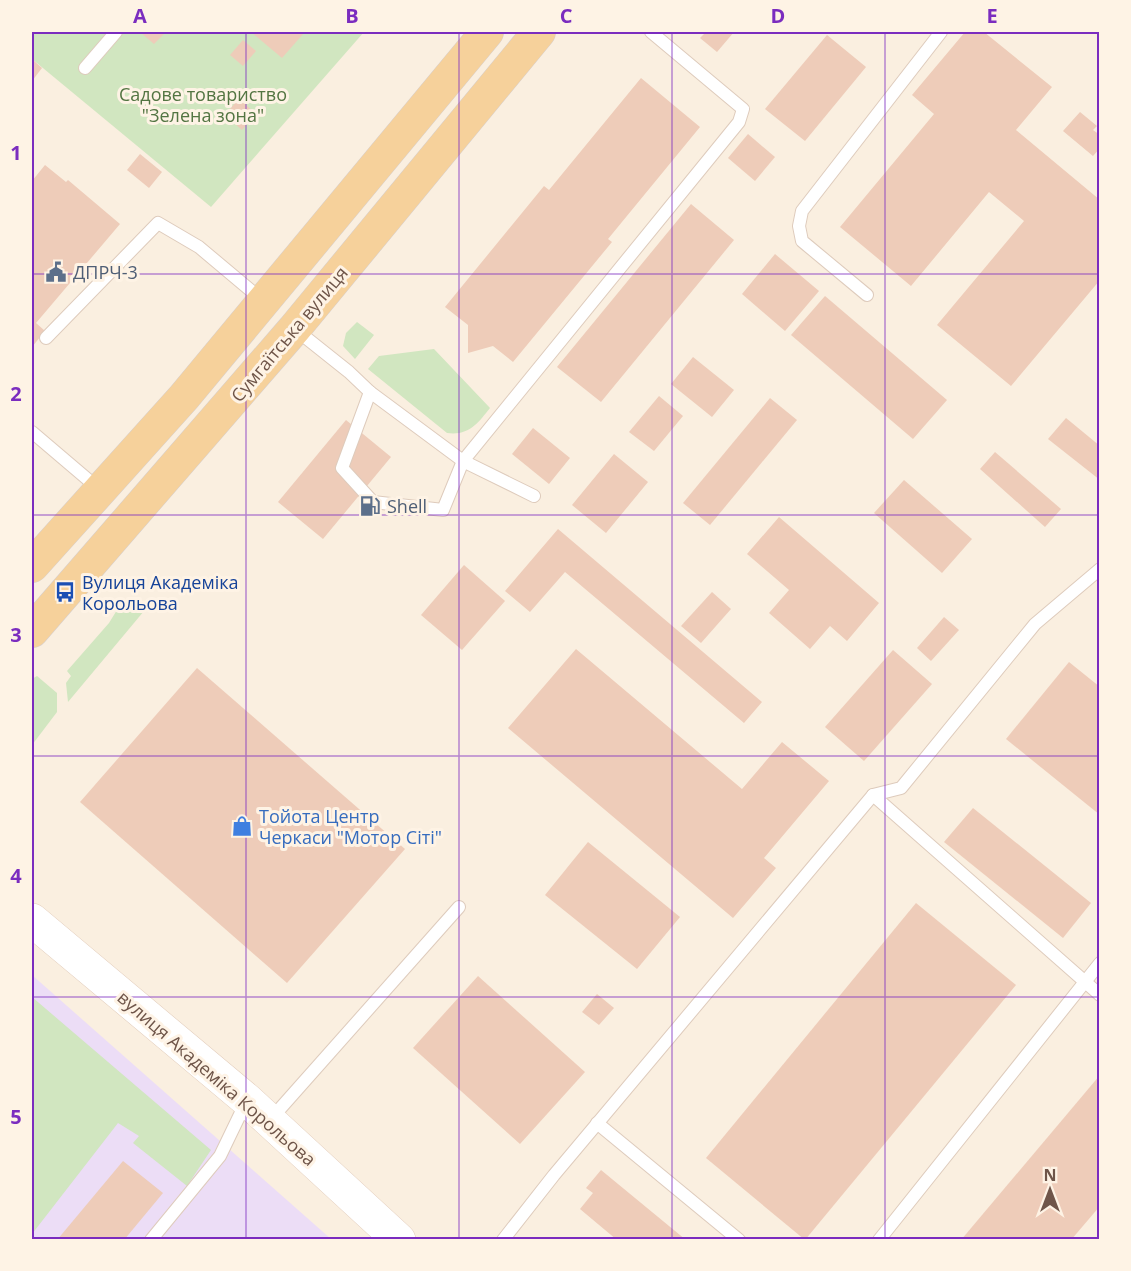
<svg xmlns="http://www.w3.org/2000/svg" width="1131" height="1271" font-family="'Open Sans',sans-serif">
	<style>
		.education { fill: #ecddf6 }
		.green { fill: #d1e6c0 }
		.building { fill: #eeccb9 }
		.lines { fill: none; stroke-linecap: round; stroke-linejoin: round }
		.lane-casing { stroke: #decbbc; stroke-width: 14 }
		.secondary-casing { stroke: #e2ccbb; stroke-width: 34 }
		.primary-casing { stroke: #d7cfcc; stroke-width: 34 }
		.lane { stroke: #fff; stroke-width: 12 }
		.secondary { stroke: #fff; stroke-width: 33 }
		.primary { stroke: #f6d19b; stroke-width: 33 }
		.grid { fill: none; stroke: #7b2cbf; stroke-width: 1.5; stroke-opacity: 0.55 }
		.labels { text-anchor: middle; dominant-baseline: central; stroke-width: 6; stroke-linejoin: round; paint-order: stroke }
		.park-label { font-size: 18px; fill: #537542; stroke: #fef3e5 }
		.service-label { font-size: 18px; fill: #4e5e75; stroke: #fef3e5; text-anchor: start }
		.street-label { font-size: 18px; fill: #6f5549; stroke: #fef3e5 }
		.transit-label { font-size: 18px; fill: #164399; stroke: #fef3e5; text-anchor: start }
		.shop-label { font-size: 18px; fill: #366cbe; stroke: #fef3e5; text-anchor: start }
		.neatline { fill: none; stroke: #7b2cbf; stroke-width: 2 }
		.grid-label { font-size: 20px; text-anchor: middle; font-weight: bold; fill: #7b2cbf }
	</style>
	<rect width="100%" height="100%" fill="#faefe0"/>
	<polygon class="education" points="32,975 331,1239 32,1239"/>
	<g class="green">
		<polygon points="32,32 364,32 211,207 32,59"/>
		<polygon points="357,322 374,335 355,359 343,346 346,333"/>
		<path d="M 434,349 L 490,408 C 478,423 469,436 447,433 L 368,369 L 379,356 Z"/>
		<polygon points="117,610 144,611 68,702 66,683 71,676 67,671 109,623"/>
		<polygon points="37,676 57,693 57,712 32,745 32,679"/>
		<polygon points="32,997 211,1150 187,1186 133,1143 139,1136 118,1123 32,1234"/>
	</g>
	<g class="building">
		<polygon points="140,32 166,32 154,44"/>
		<polygon points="251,32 302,32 304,33 282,58"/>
		<polygon points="706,32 734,32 717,52 700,38"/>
		<polygon points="965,32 984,32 1052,87 1016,130 1100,200 1100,280 1011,386 937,325 1024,221 989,192 911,286 840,227 934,114 912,95"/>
		<polygon points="827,35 866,67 805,141 765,109"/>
		<polygon points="243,40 256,51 243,66 230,55"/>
		<polygon points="32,59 42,68 32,81"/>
		<polygon points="641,78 700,127 608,239 612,242 513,362 493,346 468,353 468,325 445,307 544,186 549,190"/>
		<polygon points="240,97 247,102 246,105 256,114 242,130 225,115"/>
		<polygon points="1080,112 1097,126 1093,130 1100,135 1100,148 1093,156 1063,131"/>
		<polygon points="748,134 775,157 755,181 728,158"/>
		<polygon points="140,154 162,172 149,188 127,170"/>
		<polygon points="45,165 66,182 68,180 120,224 36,323 45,331 32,347 32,181"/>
		<polygon points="691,204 734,240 601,402 557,367"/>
		<polygon points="775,254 819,291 785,331 742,294"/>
		<polygon points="825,296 947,400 913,439 791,335"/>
		<polygon points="693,357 734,390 712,417 671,384"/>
		<polygon points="659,396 683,416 654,451 629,432"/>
		<polygon points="770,398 797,420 710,525 683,503"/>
		<polygon points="1066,418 1100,446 1100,480 1048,439"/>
		<polygon points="346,420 391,457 323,539 278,502"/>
		<polygon points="533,428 570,458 549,484 512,454"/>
		<polygon points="995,452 1061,509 1045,527 980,469"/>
		<polygon points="614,454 648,482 606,533 572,505"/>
		<polygon points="904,480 972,539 942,573 874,513"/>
		<polygon points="779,517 879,603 847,641 830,626 810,649 769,613 789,590 747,554"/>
		<polygon points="558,529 762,702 744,723 565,572 530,612 505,591"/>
		<polygon points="464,565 505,601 462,650 421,615"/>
		<polygon points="712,592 731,609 701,643 681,626"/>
		<polygon points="944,617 959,630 931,661 917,648"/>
		<polygon points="576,649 742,789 782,742 829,781 764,858 776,868 733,918 508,728"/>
		<polygon points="893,650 932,684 864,761 825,727"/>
		<polygon points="1069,662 1100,687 1100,815 1006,739"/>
		<polygon points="197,668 405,849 287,983 80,802"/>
		<polygon points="973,808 1091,903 1063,938 944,842"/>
		<polygon points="588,842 680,917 637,969 545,895"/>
		<polygon points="916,903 1016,985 805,1240 706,1158"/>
		<polygon points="478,976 585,1072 520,1144 413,1048"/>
		<polygon points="597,994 614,1008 599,1025 582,1012"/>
		<polygon points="1100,1075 1100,1206 1071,1240 961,1240"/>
		<polygon points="123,1161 163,1193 124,1240 57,1240"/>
		<polygon points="601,1170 686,1240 617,1240 580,1209 593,1193 586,1188"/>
	</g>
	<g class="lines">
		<g class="lane-casing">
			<g id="lane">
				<polyline points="85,68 116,32"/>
				<polyline points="867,295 802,241 799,226 802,211 941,32"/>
				<polyline points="295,329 349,372 370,392 463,461 534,496"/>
				<polyline points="46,338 158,223 199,247 262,300"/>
				<polyline points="370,392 342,468 373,502 443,510 463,461 739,122 743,109 651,32"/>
				<polyline points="32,432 99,489"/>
				<polyline points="873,795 1100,995"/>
				<polyline points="270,1120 459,907"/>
				<polyline points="597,1123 739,1240"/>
				<polyline points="151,1240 220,1156 247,1100"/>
				<polyline points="503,1240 554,1175 873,795 901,788 1035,624 1100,569"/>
				<polyline points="879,1240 1100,963"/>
			</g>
		</g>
		<g class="secondary-casing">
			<polyline id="secondary" points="32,920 247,1100 399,1240"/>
		</g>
		<g class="primary-casing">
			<g id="primary">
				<polyline points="32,566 184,397 487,32"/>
				<polyline points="32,631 294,329 539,32"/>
			</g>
		</g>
		<use href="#lane" class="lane"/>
		<use href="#secondary" class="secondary"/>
		<use href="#primary" class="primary"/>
	</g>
	<path class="grid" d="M 246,32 L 246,1240M 459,32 L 459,1240M 672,32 L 672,1240M 885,32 L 885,1240M 32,274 L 1100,274M 32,515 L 1100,515M 32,756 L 1100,756M 32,997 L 1100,997"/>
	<defs>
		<g id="civic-bare" transform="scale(1.62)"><path d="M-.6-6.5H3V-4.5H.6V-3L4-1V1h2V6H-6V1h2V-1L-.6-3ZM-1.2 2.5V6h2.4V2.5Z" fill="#5c6f8a" stroke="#fef3e5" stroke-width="2.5" paint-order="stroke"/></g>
		<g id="fuel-bare" transform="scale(1.62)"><path d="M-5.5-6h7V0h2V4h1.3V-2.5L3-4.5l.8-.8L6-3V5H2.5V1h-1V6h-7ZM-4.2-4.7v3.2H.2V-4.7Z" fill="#5c6f8a" stroke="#fef3e5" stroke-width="2.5" paint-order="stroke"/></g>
		<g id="bus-bare" transform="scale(1.62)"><path d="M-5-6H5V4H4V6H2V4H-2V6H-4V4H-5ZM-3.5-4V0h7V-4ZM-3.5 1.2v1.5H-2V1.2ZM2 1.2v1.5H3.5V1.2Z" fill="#1a4fb4" stroke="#fef3e5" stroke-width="2.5" paint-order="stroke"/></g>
		<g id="shop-bare" transform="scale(1.62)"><path d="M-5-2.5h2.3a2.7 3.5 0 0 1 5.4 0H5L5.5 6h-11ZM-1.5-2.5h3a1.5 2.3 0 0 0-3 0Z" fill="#3f7fe0" stroke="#fef3e5" stroke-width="2.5" paint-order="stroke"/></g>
	</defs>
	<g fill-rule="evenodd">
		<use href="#civic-bare" x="56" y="272"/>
		<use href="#fuel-bare" x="370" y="506"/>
		<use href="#bus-bare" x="65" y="592"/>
		<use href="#shop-bare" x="242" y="826"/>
	</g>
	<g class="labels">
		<g class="park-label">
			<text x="203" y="94">Садове товариство<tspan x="203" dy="21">"Зелена зона"</tspan></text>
		</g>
		<g class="service-label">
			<text x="73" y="272">ДПРЧ-3</text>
			<text x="387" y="506">Shell</text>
		</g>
		<g class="street-label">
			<text transform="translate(289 334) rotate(-50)">Сумгаїтська вулиця</text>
			<text transform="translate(217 1078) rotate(41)">вулиця Академіка Корольова</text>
		</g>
		<g class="transit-label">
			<text x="82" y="582">Вулиця Академіка<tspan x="82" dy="21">Корольова</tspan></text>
		</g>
		<g class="shop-label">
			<text x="259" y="816">Тойота Центр<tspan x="259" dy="21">Черкаси "Мотор Сіті"</tspan></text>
		</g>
	</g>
	<rect width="1131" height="1271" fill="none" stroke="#fef3e5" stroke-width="66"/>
	<g transform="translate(1050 1190)" stroke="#fef3e5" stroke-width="4.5" paint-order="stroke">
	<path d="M0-4.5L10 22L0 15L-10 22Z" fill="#6f5549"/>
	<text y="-9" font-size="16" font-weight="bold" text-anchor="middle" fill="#6f5549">N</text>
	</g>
	<rect x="33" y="33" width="1065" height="1205" class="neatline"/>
	<g class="grid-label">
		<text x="140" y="23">A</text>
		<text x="352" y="23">B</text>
		<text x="566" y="23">C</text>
		<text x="778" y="23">D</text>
		<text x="992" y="23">E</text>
		<text x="16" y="160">1</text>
		<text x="16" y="401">2</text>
		<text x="16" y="642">3</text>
		<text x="16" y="883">4</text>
		<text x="16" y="1124">5</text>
	</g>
</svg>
